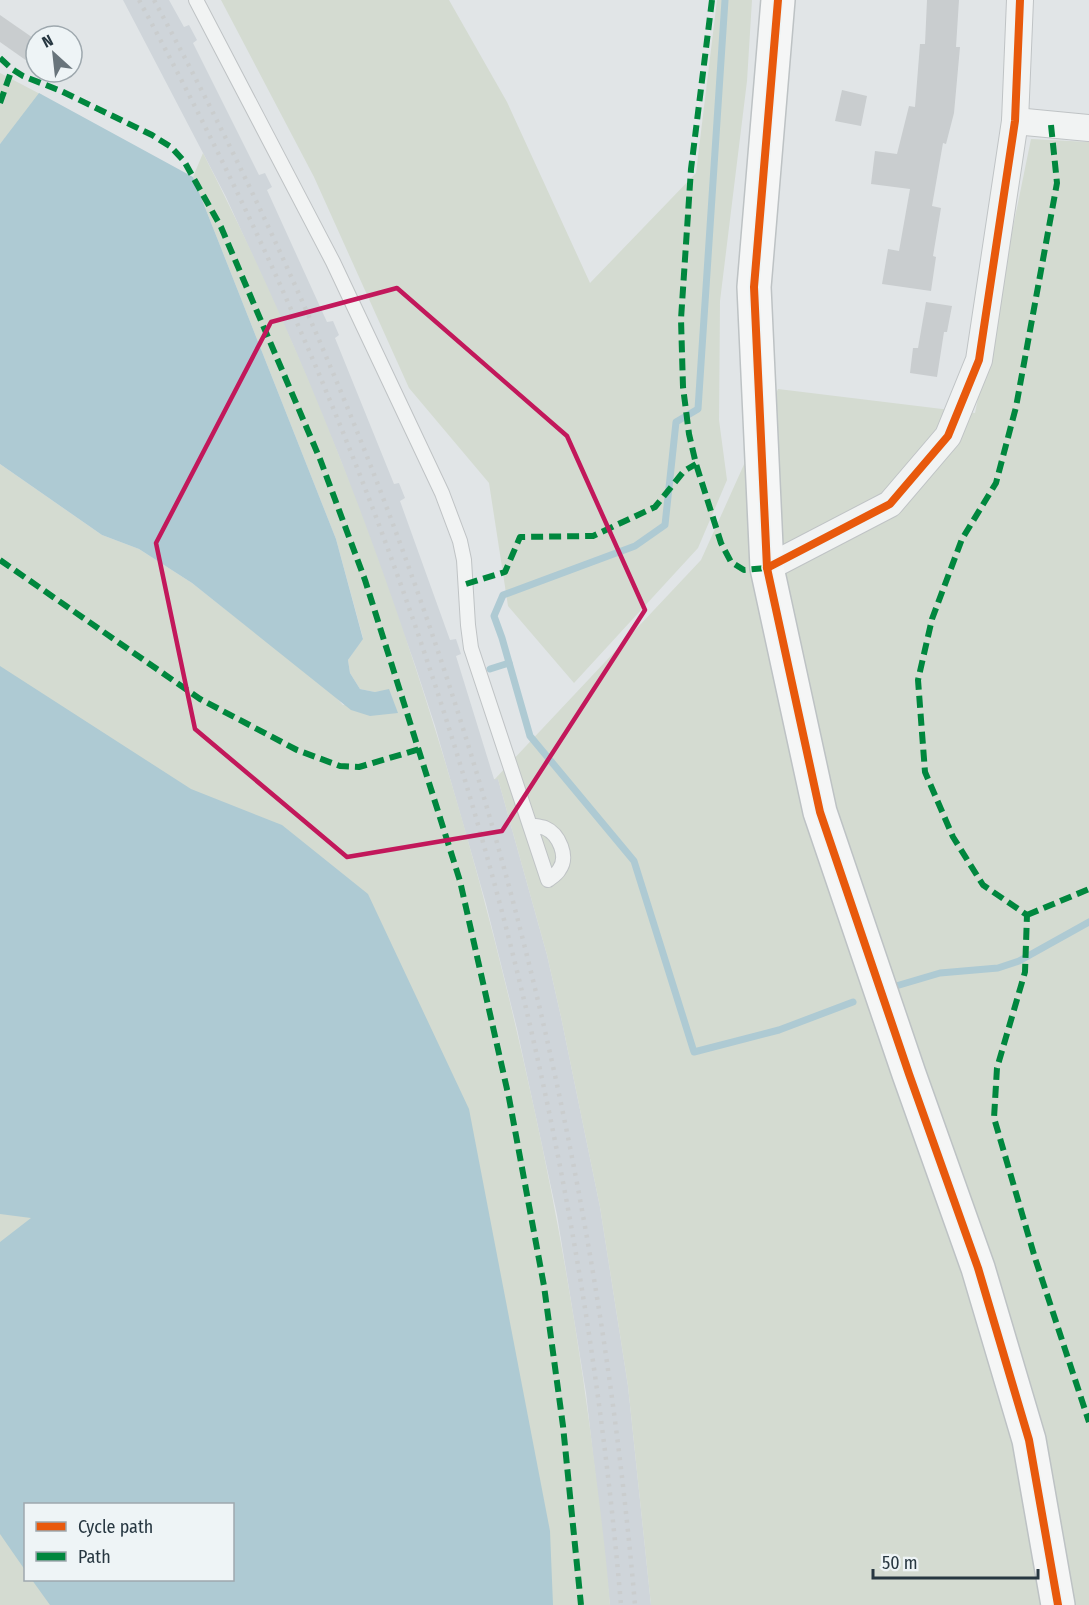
<svg xmlns="http://www.w3.org/2000/svg" width="1089" height="1605" font-family="'Fira Sans Condensed',sans-serif">
	<style>
		.built { fill: #cfd5da }
		.green { fill: #d4dbd1; fill-rule: evenodd }
		.water { fill: #aecad3 }
		.lines { fill: none; stroke-linecap: round; stroke-linejoin: round }
		.stream { stroke: #aecad3; stroke-width: 7 }
		.building { fill: #c9cdcf }
		.service-casing { stroke: #bfc3c5; stroke-width: 16 }
		.minor-casing { stroke: #bfc3c5; stroke-width: 28 }
		.primary-casing { stroke: #bdc2c4; stroke-width: 36 }
		.service { stroke: #f1f3f3; stroke-width: 14 }
		.minor { stroke: #f1f3f3; stroke-width: 26 }
		.primary { stroke: #f5f6f6; stroke-width: 33 }
		.rail { stroke: #cacdce; stroke-width: 4.5; stroke-dasharray: 3 6; stroke-linecap: butt }
		.quiet { stroke: #00873e; stroke-width: 6; stroke-dasharray: 12 6; stroke-linecap: butt }
		.cycleway-casing { stroke: #eef4f6; stroke-width: 11 }
		.cycleway { stroke: #e8590c; stroke-width: 8 }
		.marked { fill: none; stroke: #c2185b; stroke-width: 4.5; stroke-linejoin: round }
	</style>
	<rect width="100%" height="100%" fill="#e1e5e7"/>
	<polygon class="built" points="123,0 169,0 184,27 189,25 197,40 193,43 259,175 265,173 272,187 267,190 327,322 333,321 339,335 335,338 394,484 399,483 405,498 400,501 450,640 456,639 461,654 456,656 494,779 498,779 547,955 561,1017 600,1207 628,1386 651,1605 610,1605 586,1393 557,1215 517,1029 486,904 435,726 414,662 341,461 293,345 226,197"/>
	<g class="green">
		<polygon points="221,0 449,0 507,102 590,283 696,173 717,0 752,0 747,81 720,301 719,420 727,480 698,548 574,683 508,606 489,483 409,388 314,177"/>
		<polygon points="0,73 42,95 0,144"/>
		<polygon points="1031,139 1089,142 1089,1605 651,1605 628,1386 600,1207 561,1017 547,955 498,779 494,780 701,560 778,389 975,413"/>
		<path d="M 203,153 C 357,455 463,778 534,1108 C 561,1232 582,1357 597,1484 C 602,1524 607,1564 610,1605 L 0,1605 L 0,464 L 102,535 L 139,549 L 192,583 L 332,693 L 343,705 L 383,691 L 375,692 L 360,689 L 350,673 L 348,660 L 363,638 L 336,539 L 193,177 ZM 26,1504 L 232,1504 L 232,1580 L 26,1580 Z"/>
	</g>
	<g class="water">
		<polygon points="39,93 193,177 336,539 363,639 348,660 350,673 360,689 375,692 389,689 398,713 370,716 351,710 192,583 139,549 102,535 0,464 0,144"/>
		<polygon points="0,666 191,789 282,825 368,894 469,1109 550,1531 553,1605 50,1605 32,1580 232,1580 232,1504 26,1504 25,1570 0,1534 0,1242 31,1218 0,1214"/>
	</g>
	<g class="lines">
		<g class="stream">
			<polyline points="725,0 698,409 676,422 665,525 635,546 503,595 494,616 502,638 530,736 634,861 694,1052 779,1030 853,1002"/>
			<polyline points="490,669 509,663"/>
			<polyline points="896,986 940,973 998,968 1019,961 1089,922"/>
		</g>
	</g>
	<g class="building">
		<polygon points="927,0 959,0 956,47 960,47 954,113 946,144 943,143 932,206 941,208 933,256 936,257 931,291 882,284 888,249 899,251 910,189 871,184 875,151 897,154 909,106 915,107 920,44 925,44"/>
		<polygon points="0,15 36,40 36,48 27,61 0,42"/>
		<polygon points="842,90 867,96 861,126 835,121"/>
		<polygon points="926,302 952,306 947,332 944,332 937,377 910,373 913,348 918,348"/>
	</g>
	<g class="lines">
		<g class="service-casing">
			<path id="service" d="M 196,0 L 333,262 L 442,493 L 460,541 L 464,560 L 468,625 L 471,648 L 548,880 C 552,877 557,874 559,870 C 569,857 559,834 545,828 C 540,826 534,826 530,825"/>
		</g>
		<g class="minor-casing">
			<g id="minor">
				<polyline points="1015,121 1089,128"/>
				<polyline points="767,568 890,504 948,436 979,360 1015,121 1020,0"/>
			</g>
		</g>
		<g class="primary-casing">
			<polyline id="primary" points="778,0 754,287 767,568 820,812 909,1074 978,1268 1029,1440 1058,1605"/>
		</g>
		<use href="#service" class="service"/>
		<use href="#minor" class="minor"/>
		<use href="#primary" class="primary"/>
		<g class="rail">
			<path d="M 139,0 C 412,503 572,1034 621,1605"/>
			<path d="M 154,0 C 426,501 586,1038 635,1605"/>
		</g>
		<g class="quiet">
			<polyline points="712,0 691,169 681,319 683,387 689,434 696,464 721,543 731,562 744,570 767,568"/>
			<polyline points="0,58 12,69 23,76 61,91 152,135 171,147 184,161 221,227 320,459 365,580 460,881 509,1098 544,1286 563,1426 581,1605"/>
			<polyline points="0,103 12,69"/>
			<polyline points="1051,125 1057,183 1016,407 996,483 962,539 932,619 918,680 925,772 953,837 983,885 1027,915 1025,972 997,1068 994,1118 1035,1258 1089,1422"/>
			<polyline points="0,560 200,699 297,750 340,766 359,767 420,749"/>
			<polyline points="466,584 505,572 520,537 593,536 655,507 684,471 696,464"/>
			<polyline points="1027,915 1089,889"/>
		</g>
		<g class="cycleway-casing">
			<g id="cycleway">
				<polyline points="778,0 754,287 767,568 820,812 909,1074 978,1268 1029,1440 1058,1605"/>
				<polyline points="767,568 890,504 948,436 979,360 1015,121 1020,0"/>
			</g>
		</g>
		<use href="#cycleway" class="cycleway"/>
	</g>
	<path class="marked" d="M 397,288 L 567,436 L 645,610 L 502,831 L 347,857 L 195,729 L 156,543 L 271,322 Z"/>
	<rect x="24" y="1503" width="210" height="78" fill="#eef4f6" stroke="#9ea8ae" stroke-width="1.5"/>
	<rect x="36" y="1522" width="30" height="9" fill="#e8590c" stroke="#9ea8ae" stroke-width="1.5"/>
	<text x="78" y="1533" font-size="18" fill="#273741">Cycle path</text>
	<rect x="36" y="1552" width="30" height="9" fill="#00873e" stroke="#9ea8ae" stroke-width="1.5"/>
	<text x="78" y="1563" font-size="18" fill="#273741">Path</text>
	<g transform="translate(54 54) rotate(333)"><circle r="28" fill="#eef4f6" stroke="#9ea8ae" stroke-width="1.5"/>
	<path d="M0-4.5L10 22L0 15L-10 22Z" fill="#68747b"/>
	<text y="-9" font-size="16" font-weight="bold" text-anchor="middle" fill="#273741">N</text>
	</g>
	<path d="M873 1569v9h165v-9" fill="none" stroke="#273741" stroke-width="3"/>
	<text x="882" y="1569" font-size="18" fill="#273741" stroke="#eef4f6" stroke-width="4.5" paint-order="stroke">50 m</text>
</svg>
